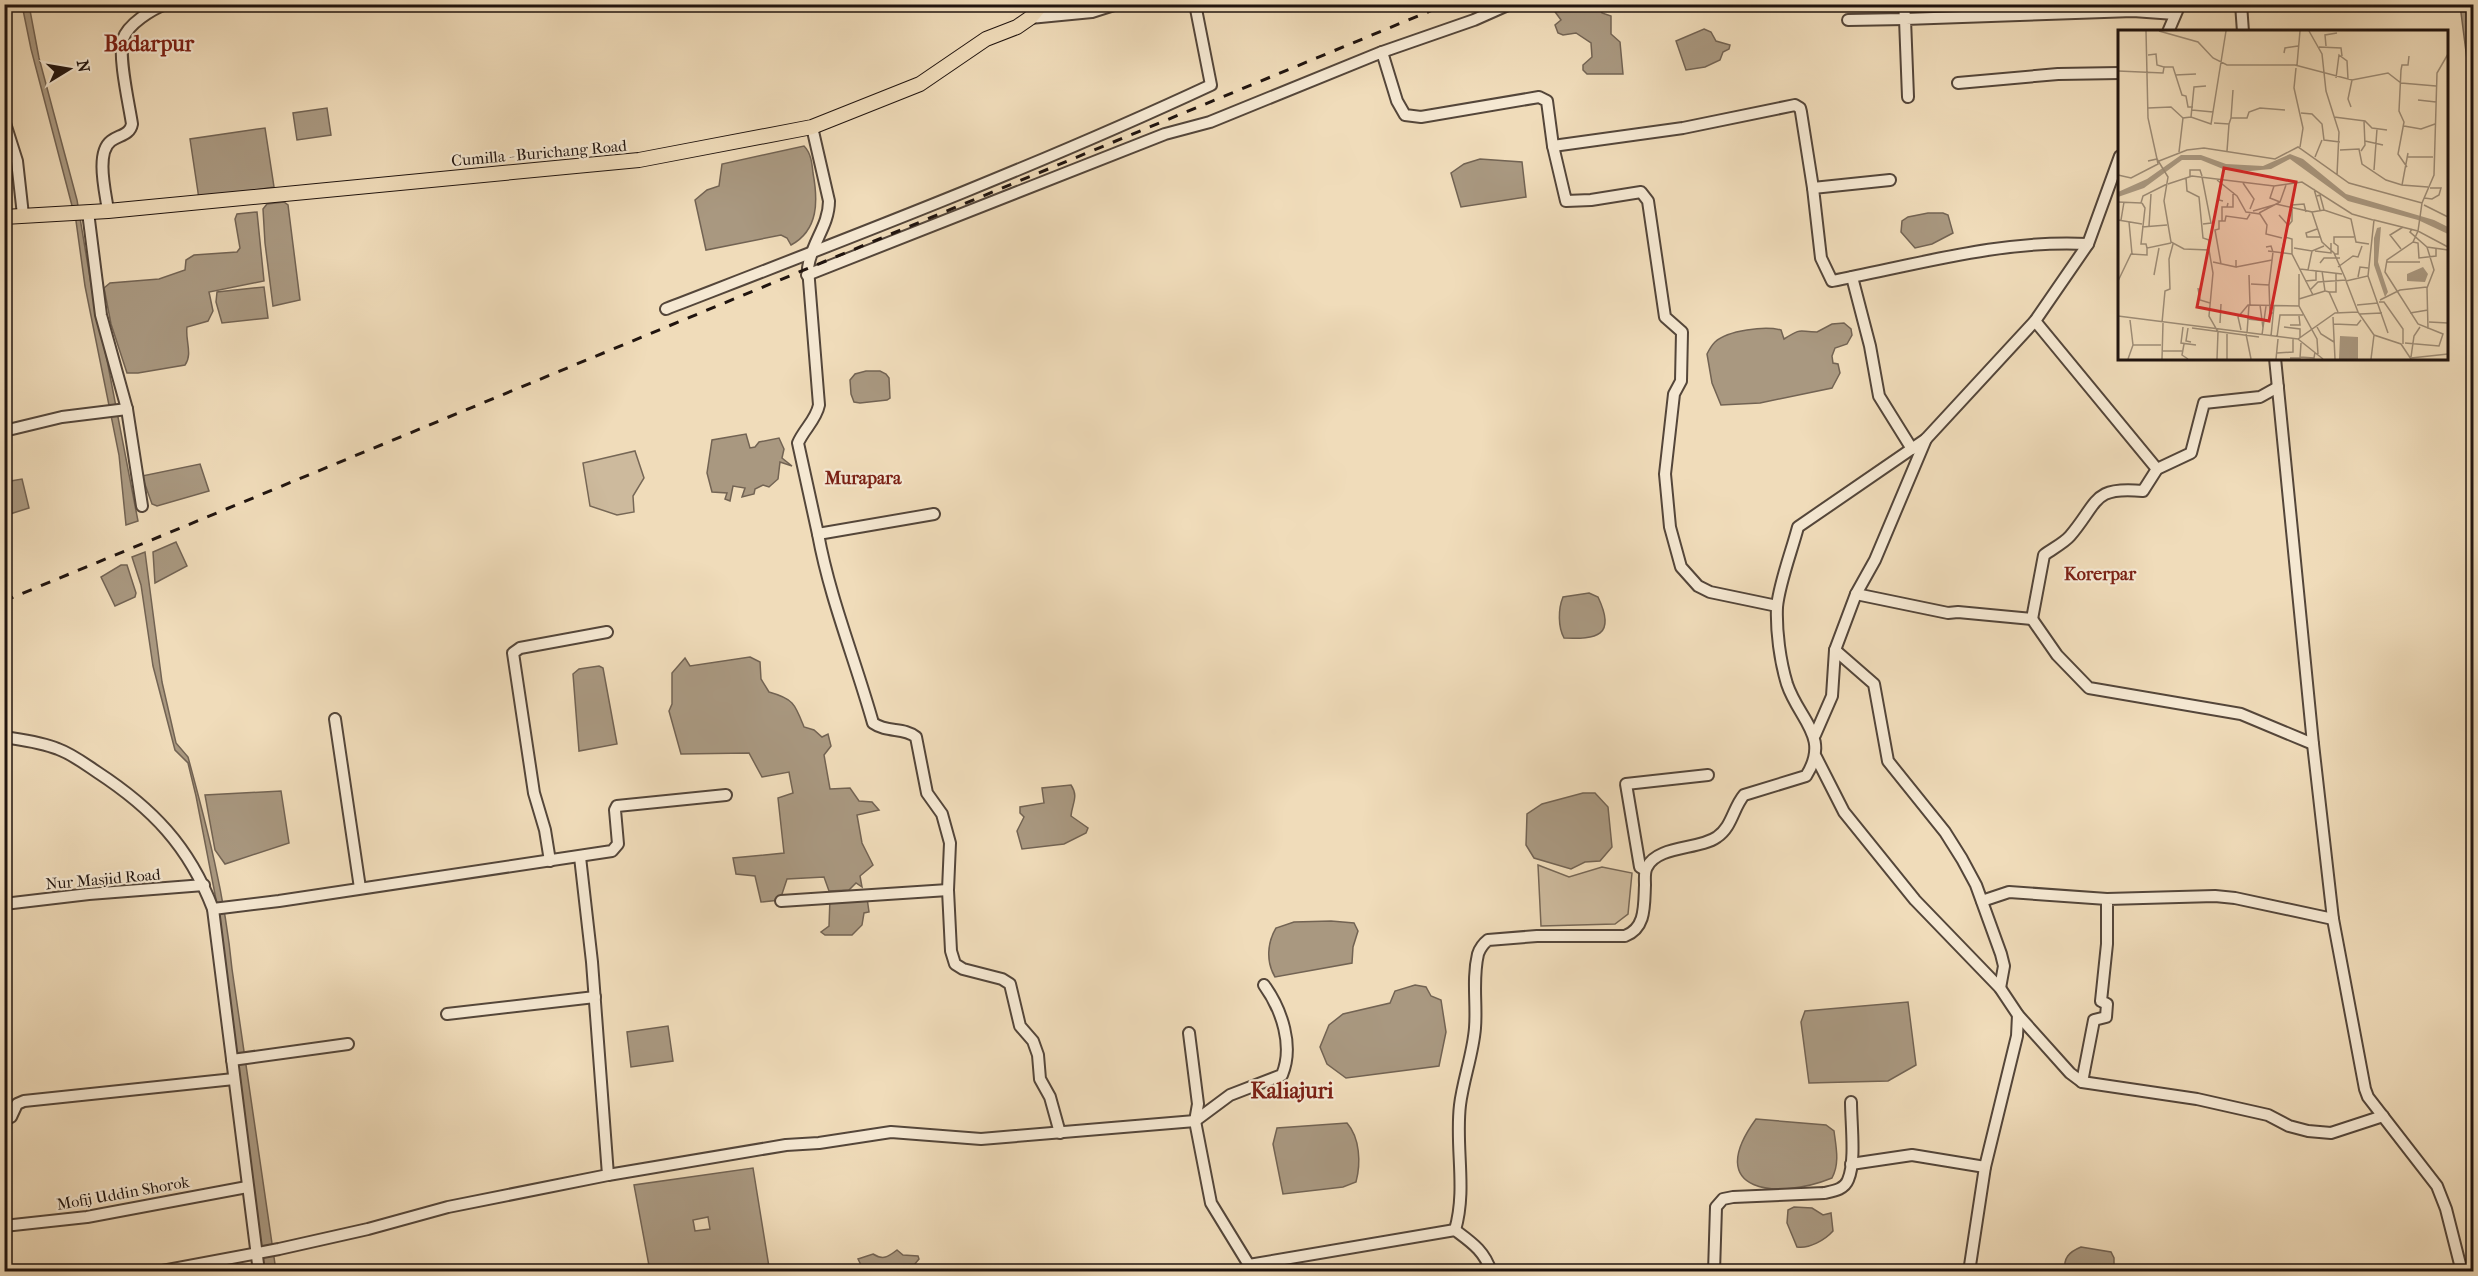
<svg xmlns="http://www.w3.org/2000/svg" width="2478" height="1276" font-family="'IM FELL French Canon',serif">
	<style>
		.green { fill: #cdba9d; stroke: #766756; stroke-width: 1.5 }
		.water { fill: #a99880; stroke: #726353; stroke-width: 1.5; fill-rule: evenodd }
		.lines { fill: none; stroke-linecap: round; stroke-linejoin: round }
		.minor-casing { stroke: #54463a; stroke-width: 14 }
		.major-casing { stroke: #20140f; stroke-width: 16 }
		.minor { stroke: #f5e8d2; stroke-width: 10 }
		.major { stroke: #f0dcba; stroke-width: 14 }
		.rail { stroke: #20140f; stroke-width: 3; stroke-dasharray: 10 10; stroke-linecap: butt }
		.labels { text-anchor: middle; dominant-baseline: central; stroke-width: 4.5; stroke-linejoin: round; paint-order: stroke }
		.street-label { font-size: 16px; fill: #20140f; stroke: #f5e8d2 }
		.neighbourhood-label { font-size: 18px; font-weight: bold; fill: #7a1f14; stroke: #f5e8d2 }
		.district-label { font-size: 22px; font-weight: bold; fill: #7a1f14; stroke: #f5e8d2 }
		.inset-road { fill: none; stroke: #9d8c76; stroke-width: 1.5 }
		.view { fill: #d62828; fill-opacity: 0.15; stroke: #d62828; stroke-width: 3 }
		.inset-edge { fill: none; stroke: #20140f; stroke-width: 3 }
	</style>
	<rect width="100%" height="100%" fill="#f0dcba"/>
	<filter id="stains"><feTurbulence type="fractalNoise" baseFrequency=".00333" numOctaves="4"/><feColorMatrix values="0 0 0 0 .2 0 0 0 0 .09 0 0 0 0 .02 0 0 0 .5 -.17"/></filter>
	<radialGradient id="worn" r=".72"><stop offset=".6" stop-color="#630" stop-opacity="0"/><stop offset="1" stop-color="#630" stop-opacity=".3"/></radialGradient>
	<g class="green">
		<polygon points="635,451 644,478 633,496 634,512 617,515 590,506 583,463"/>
		<polygon points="1538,865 1569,877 1602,867 1632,873 1628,914 1615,924 1541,926"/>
	</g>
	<g class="water">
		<polygon points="22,5 29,5 39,58 77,200 95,308 107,360 138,521 126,525 119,455 85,286 76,221 31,49"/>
		<polygon points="1550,5 1600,5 1602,13 1611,16 1611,34 1620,42 1623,74 1587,74 1583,70 1583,65 1592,57 1591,43 1576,33 1563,35 1558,33 1555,25 1561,20"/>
		<polygon points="2460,5 2473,5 2473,106"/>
		<polygon points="1704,29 1711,32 1716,41 1730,45 1729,49 1723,52 1720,60 1705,67 1686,70 1676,41"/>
		<polygon points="327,108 331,135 297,140 293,113"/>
		<polygon points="265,128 274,187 199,199 190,139"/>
		<path d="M 804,146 C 811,153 812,163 813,173 C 818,200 819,230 791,245 L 787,238 L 781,235 L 706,250 L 695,200 L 707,190 L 719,186 L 722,164 Z"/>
		<polygon points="1480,159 1522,162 1526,197 1461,207 1451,173 1464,164"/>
		<polygon points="284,202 288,205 300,300 273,306 265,243 263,209 267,204"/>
		<path d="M 257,212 L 264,281 L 209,292 L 213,311 L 208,321 L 187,327 C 185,340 193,354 185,365 L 138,373 L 127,373 L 111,324 L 104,288 L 110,283 L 159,279 L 185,270 L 186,260 L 194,255 L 237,252 L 240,248 L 235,219 L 237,214 Z"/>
		<polygon points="1928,213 1943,213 1948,215 1953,233 1932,244 1915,248 1901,232 1902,221 1908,217"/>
		<polygon points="264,287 268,318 222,323 216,302 217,292"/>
		<path d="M 1844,323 L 1851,329 L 1852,335 L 1847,344 L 1835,348 L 1832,356 L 1833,363 L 1838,364 L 1840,373 L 1832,388 L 1760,403 L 1721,405 L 1712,383 L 1707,354 C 1709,350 1712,345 1715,342 C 1728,330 1765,326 1781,330 L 1784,339 C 1803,327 1798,332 1817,332 L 1832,324 Z"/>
		<polygon points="866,371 880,371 886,374 889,378 890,398 887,400 860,403 854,402 851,394 850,380 855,374"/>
		<polygon points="746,434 750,448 755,447 759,442 779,438 784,449 782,458 792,466 780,462 778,479 769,487 763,485 755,489 754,494 742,497 745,488 733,486 730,501 725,499 727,493 712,492 707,473 712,440"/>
		<polygon points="200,464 209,491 157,506 152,504 142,476"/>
		<polygon points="22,479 29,508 10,514 5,493 5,482"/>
		<polygon points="176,542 187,566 155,583 153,552"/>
		<path d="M 145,552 L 162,682 L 176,743 L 188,757 C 207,827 225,896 232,969 L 276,1271 L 264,1271 L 253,1203 L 220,920 L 196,796 L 188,763 L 175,750 L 153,666 L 141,585 L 132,557 Z"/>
		<polygon points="121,565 127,565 136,593 135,597 115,606 101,577"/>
		<path d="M 1589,593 L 1598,597 C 1617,637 1596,639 1564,638 C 1558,627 1558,609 1563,597 Z"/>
		<path d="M 750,657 L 760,662 L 761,679 L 769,692 C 794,699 795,704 804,727 L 814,730 L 822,737 L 828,734 L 831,746 L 824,755 L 830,789 L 850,788 L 859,801 L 872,802 L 879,810 L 857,815 L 862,843 L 873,865 L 860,876 L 862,887 L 856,883 L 849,890 L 829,891 L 824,877 L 787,879 L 780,900 L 761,902 L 755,876 L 736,874 L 733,858 L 784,853 L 778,798 L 793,793 L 789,772 L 762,777 L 749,753 L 681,754 L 669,711 L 672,704 L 672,673 L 685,658 L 690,666 Z"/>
		<polygon points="599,666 603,668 617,744 579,751 573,674 579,669"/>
		<path d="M 1071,785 C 1079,797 1072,803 1071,816 L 1088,828 L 1086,833 L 1064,844 L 1022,849 L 1017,831 L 1024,817 L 1020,813 L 1020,807 L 1044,803 L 1042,788 Z"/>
		<polygon points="281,791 289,843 225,864 215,850 205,795"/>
		<polygon points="1583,793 1595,793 1608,807 1612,847 1600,861 1585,862 1571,869 1534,858 1526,845 1527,814 1542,804"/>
		<polygon points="830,898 867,898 869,912 864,913 862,925 852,935 825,935 821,932 829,926"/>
		<path d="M 1331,921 L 1354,923 L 1358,931 L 1353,947 L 1352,963 L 1275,977 C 1266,962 1267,943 1276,928 L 1294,922 Z"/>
		<polygon points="1415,985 1426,987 1431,996 1441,1000 1446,1032 1439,1066 1346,1078 1327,1064 1320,1047 1329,1025 1343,1014 1390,1003 1395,991"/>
		<polygon points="1908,1002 1916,1065 1888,1081 1809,1083 1801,1022 1805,1011"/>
		<polygon points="668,1026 673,1061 631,1067 627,1032"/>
		<path d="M 1756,1119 L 1826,1125 L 1834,1131 C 1836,1147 1840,1163 1832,1178 C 1778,1200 1702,1193 1756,1119 Z"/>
		<path d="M 1347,1123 C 1360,1138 1361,1163 1356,1182 L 1343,1187 L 1283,1194 L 1273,1144 L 1277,1128 Z"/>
		<path d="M 753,1168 L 769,1267 L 742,1272 L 650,1271 L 634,1185 ZM 708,1217 L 710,1229 L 695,1231 L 693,1220 Z"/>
		<path d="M 1794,1207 L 1812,1208 L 1823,1215 L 1831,1213 L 1833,1231 C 1825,1240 1809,1249 1797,1247 L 1787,1223 L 1788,1210 Z"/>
		<path d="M 2081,1247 L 2111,1252 L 2114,1258 L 2114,1271 L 2065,1271 C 2063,1258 2069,1252 2081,1247 Z"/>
		<path d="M 897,1250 L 903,1255 L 918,1256 L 919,1259 L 909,1271 L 864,1271 L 858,1259 L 873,1254 C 884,1261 889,1256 897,1250 Z"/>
	</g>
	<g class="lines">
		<g class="minor-casing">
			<g id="minor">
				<polyline points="2241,4 2243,32"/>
				<polyline points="1030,18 1092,12 1117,4"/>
				<polyline points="1848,20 1905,19 1904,4"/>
				<polyline points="2168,32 2180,4"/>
				<polyline points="1382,52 1474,20 1510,4"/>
				<polyline points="1958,83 2058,74 2120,73"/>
				<polyline points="1908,97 1905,19 2133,11 2175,14"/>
				<polyline points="4,120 17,161 23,215"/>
				<path d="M 812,127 L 829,201 C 829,226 811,243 808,268 L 819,405 C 816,420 804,429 798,443 L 818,534 L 934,514"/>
				<polyline points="1553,146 1683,128 1795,105 1800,108 1801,112 1813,188"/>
				<path d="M 1890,180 L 1813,188 L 1821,258 L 1832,281 C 1915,265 2004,239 2088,244"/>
				<path d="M 108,211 C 106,194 95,153 111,141 C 119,135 130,135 132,124 C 129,104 118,57 123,39 C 128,24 152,9 166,4"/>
				<polyline points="88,212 101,315 127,409 142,506"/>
				<polyline points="807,275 1165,134 1210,122 1382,52 1397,101 1405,115 1421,117 1539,97 1547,101 1553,146 1566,201 1591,200 1641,192 1648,201 1665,317 1682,332 1681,381 1674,394 1665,474 1670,527 1681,567 1698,586 1710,592 1777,606"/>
				<polyline points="1852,277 1870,346 1879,396 1912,449"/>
				<path d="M 666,309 C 849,238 1033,168 1211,85 L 1195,4"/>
				<polyline points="2035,321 2157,469"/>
				<polyline points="2275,358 2313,744 2333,919 2365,1089 2368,1097 2437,1186 2446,1209 2462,1272"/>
				<polyline points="4,431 62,417 127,409"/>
				<path d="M 818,534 C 830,599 855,659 873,723 C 887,733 904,727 916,737 L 927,793 L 942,814 L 950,843 L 948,890 L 951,951 L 955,964 L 963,969 L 1002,979 L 1010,984 L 1020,1026 L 1033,1041 L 1038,1055 L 1040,1079 L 1050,1097 L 1060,1133"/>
				<path d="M 1856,594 L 1948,613 L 1958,612 L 2032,619 L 2044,555 C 2052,549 2064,543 2070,536 C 2099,502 2092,486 2143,491 L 2157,469 L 2191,453 L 2204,403 L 2260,397 L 2278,387"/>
				<polyline points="2032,619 2057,655 2089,688 2241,714 2313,744"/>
				<polyline points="1835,650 1874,684 1888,761 1945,832 1962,859 1976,885 2001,954 2004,966 2000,988"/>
				<polyline points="335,719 360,888"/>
				<polyline points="1815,735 1832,696 1835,650 1856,594 1875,560 1926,439"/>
				<path d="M 4,737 C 23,740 41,742 58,749 C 72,754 85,764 97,772 C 152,808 189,846 213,909 L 259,1272"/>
				<polyline points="1816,757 1844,812 1915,900 2000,988 2018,1015 2070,1073 2082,1082 2197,1099 2268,1115 2289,1126 2308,1131 2331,1133 2383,1116"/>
				<polyline points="550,861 545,830 534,793 513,653 520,648 607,632"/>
				<polyline points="1645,870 1640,867 1626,784 1708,775"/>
				<polyline points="781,901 948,890"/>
				<polyline points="1982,901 2009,892 2107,899"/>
				<polyline points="4,904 89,894 204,885"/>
				<polyline points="213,909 279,901 612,851 618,844 615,810 617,806 726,795"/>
				<polyline points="447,1014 595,997"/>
				<polyline points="1189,1033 1198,1104 1195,1121 1211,1203 1249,1265 1249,1271"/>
				<polyline points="232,1060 348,1044"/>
				<polyline points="2082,1082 2094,1020 2106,1017 2107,1004 2101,1001 2107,944 2107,899 2215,896 2235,898 2333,919"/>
				<polyline points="4,1119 11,1117 17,1104 24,1101 234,1079"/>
				<polyline points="1851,1164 1912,1155 1985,1167"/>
				<path d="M 608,1175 L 786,1145 L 819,1143 L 891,1132 L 981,1139 L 1195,1121 L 1230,1095 L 1282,1075 C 1294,1046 1282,1010 1264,985"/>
				<polyline points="4,1226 87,1217 247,1187"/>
				<path d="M 1455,1230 C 1467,1189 1455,1147 1460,1105 C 1463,1080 1473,1054 1475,1028 C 1477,1004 1472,979 1478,954 C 1480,948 1483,944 1488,940 L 1537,936 L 1625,936 C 1646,928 1644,906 1645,885 C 1645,879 1644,872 1647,867 C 1658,845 1699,850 1717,837 C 1732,827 1733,808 1744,795 L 1806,776 C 1831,737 1799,720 1787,684 C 1780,661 1776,631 1777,607 C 1779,584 1792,550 1798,527 L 1926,439 L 2035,321 L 2088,244 L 2120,156"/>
				<path d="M 1249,1265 L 1455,1230 C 1471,1242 1485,1251 1491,1272"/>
				<polyline points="157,1272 279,1249 368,1229 448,1207 608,1175 592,962 580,857"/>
				<path d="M 1714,1272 L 1716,1207 L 1723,1199 L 1733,1197 L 1824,1193 C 1833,1191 1844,1190 1848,1180 C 1856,1162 1851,1123 1851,1102"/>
				<polyline points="1969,1272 1985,1167 2017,1036 2018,1015"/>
			</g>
		</g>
		<g class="major-casing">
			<polyline id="major" points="4,217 108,211 639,160 812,127 920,84 986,39 1017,27 1030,18 1042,4"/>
		</g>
		<use href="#minor" class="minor"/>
		<use href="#major" class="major"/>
		<polyline class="rail" points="4,601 1447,4"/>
	</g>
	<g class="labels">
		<g class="street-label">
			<text transform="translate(539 153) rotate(-5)">Cumilla - Burichang Road</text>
			<text transform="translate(103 879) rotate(-5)">Nur Masjid Road</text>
			<text transform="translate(123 1193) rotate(-10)">Mofij Uddin Shorok</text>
		</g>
		<g class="neighbourhood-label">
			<text x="863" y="478">Murapara</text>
			<text x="2100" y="574">Korerpar</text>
		</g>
		<g class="district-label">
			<text x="149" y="44">Badarpur</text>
			<text x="1292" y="1091">Kaliajuri</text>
		</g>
	</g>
	<g transform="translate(2118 30)">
		<rect width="330" height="330" fill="#f0dcba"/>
		<path d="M 172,124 L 185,129 L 228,164 L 316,190 L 330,197 L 330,204 L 300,190 L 230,171 L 172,129 L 153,139 L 132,141 L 105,139 L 83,130 L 64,130 L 26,158 L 0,167 L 0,162 L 29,149 L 63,125 L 83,125 L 108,134 L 145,136 ZM 263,197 L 260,232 L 270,262 L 267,267 L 256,235 L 256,208 L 259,198 ZM 305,237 L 310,244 L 307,252 L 289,251 L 289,244 ZM 222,306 L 240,307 L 240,329 L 221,329 Z" fill="#a99880"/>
		<path class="inset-road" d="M 28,1 L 30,88 L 39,129 L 50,147 L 46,171 L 53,212 L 66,219 L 91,220 L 95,243 L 91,286 L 100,302 L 99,329M 41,1 L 80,12 L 95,28 L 109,35 L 177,35 L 234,50 L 270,43 L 283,53 L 318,56M 191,1 L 204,24 L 208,61 L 221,102 L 219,145M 208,16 L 207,5 L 219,3M 201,17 L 223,18 L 224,26M 166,23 L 167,18 L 180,16M 179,35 L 182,1M 46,37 L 55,37 L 64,65 L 68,66 L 70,77 L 75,77M 178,38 L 176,58 L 185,98 L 182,117M 0,41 L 45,43 L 46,37 L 39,35 L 38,24 L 30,25M 57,45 L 78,44M 218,48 L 221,25 L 229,31 L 230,49M 300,70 L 318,72M 233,77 L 230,69 L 234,50M 30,78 L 53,77 L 65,88M 74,80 L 95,82M 183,83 L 194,84 L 204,94 L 206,110 L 222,112M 73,87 L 76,57 L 88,56M 216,87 L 247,91 L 254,98 L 269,100M 113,88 L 115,60M 96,93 L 111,94 L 113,88 L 129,88 L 131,82 L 142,78 L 167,80M 286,96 L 303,99 L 317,94M 247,111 L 265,115M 222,120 L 241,119 L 244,134 L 268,150 L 284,155M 109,121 L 111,94M 243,121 L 247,115 L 246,91M 61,122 L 65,88 L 73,87 L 93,94 L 108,1M 290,123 L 284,155 L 310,157M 197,127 L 204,110M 290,127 L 315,127M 41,131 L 69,120 L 86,118 L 157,129 L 180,117 L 231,153 L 304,173M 289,137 L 280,124 L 286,92 L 281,81 L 283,40 L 284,35 L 290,35 L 291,26M 256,140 L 259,99M 0,145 L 13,148 L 40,134 L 39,129 L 30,131M 72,146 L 72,140 L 82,140 L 84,146M 84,147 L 93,193 L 85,194M 68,148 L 69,161 L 81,167 L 85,208 L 91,210 L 91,219M 99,150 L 119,166 L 128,182 L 142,184 L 149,195 L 148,204 L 164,208M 125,153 L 136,169 L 132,179M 50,154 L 74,146 L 156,156 L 184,152 L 234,184 L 255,190M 103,155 L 101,170 L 105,171M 156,156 L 152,168 L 162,172M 196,159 L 202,180M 199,166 L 202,165 L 206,180M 306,168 L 314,169 L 321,165 L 323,158 L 312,158M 0,172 L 23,173 L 25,166 L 49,154M 24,173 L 27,178 L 23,214 L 28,214 L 29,218M 110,173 L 109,177 L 115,177 L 115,162M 158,174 L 194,182 L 204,212 L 216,223 L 228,250M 306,175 L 330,187M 135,181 L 156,175M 194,182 L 206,180 L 233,189 L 238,212 L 251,214M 141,183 L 162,172 L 168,155M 161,185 L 170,195 L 164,220M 0,190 L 24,194M 3,190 L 6,172M 104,191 L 104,177 L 109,177M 11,192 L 14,224M 31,196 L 33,164M 170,196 L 174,191 L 174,175 L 186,174 L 188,182M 24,197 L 49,195M 199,199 L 188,203 L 189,207 L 202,207M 294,199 L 292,202 L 309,217 L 330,220M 167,207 L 174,209 L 174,224 L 195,265M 295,212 L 300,213 L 301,228 L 318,226 L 318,219M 148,217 L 153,216 L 155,222 L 151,255M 309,217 L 316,240 L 309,258 L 310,299M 176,218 L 194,221 L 206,216M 283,219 L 272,205 L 285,197M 150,221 L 174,224M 197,221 L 213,223 L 213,213M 216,224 L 220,224 L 220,216 L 216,213 L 216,207 L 236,207M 95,232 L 118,237 L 118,230M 269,232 L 302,232M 202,233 L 206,228 L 222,228M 103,234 L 97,200 L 101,199 L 101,191 L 107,191 L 108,186 L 129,189 L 132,184M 118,237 L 154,230M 220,237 L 235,226 L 240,227 L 244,216M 182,239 L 224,244M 190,240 L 194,221M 204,241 L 207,261 L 211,262 L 220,282M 181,244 L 181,276 L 199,309 L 200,324M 36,245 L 41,218M 131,245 L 132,275M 250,246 L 270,303M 240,247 L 242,237 L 250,238M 0,251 L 13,224 L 29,225 L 29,218 L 53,213M 187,251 L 198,250 L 198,241M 228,251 L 250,246 L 256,190 L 300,201 L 304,173 L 316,145 L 319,43 L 330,24M 228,251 L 240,282M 133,254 L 151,255 L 152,283 L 156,283M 80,258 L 82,270 L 92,273M 192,260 L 200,252 L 228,250M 211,262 L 218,262 L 218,244M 181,269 L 207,261M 262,270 L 282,260 L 309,257M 261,272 L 266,272 L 285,299 L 285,314M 142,275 L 145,298M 239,275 L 260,273M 292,283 L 310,280M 242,284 L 264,283M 0,286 L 180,309 L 217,283 L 240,282 L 256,305 L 283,314 L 293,329M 215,287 L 217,329M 129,289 L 148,291M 311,292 L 330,293M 44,293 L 47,261 L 52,259 L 51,229 L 55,214M 102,293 L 103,274M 216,294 L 239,295 L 243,290M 172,295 L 182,295 L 181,286M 65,297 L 63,313 L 78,315M 166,297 L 182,299 L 182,307M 199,297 L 203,304 L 216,312M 70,298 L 68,311 L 73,312M 74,298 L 141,307M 123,300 L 120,287 L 130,275 L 181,276M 129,303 L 131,275M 109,304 L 109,329M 128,304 L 133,329M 144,305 L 148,276M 153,306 L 156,276M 159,307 L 162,285 L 185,285M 180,309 L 205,329M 287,313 L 321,316 L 325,304 L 300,294 L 267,242 L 269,230 L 295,212 L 300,201 L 330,217M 66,314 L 64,325 L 70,329M 15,315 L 43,315M 45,321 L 64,321M 159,323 L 175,322 L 175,309M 182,327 L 196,328 L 197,322M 293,327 L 296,306 L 302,297M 172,328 L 182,328 L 183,313M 293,328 L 330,324M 10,329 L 15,315 L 12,290M 44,329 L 45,293M 158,329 L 160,309M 253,329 L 256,305"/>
		<path class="view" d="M 106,138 L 178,152 L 151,291 L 79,277 Z"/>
		<rect width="330" height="330" class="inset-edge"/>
	</g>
	<rect width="2478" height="1276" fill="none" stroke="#f0dcba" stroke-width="24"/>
	<rect x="6" y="6" width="2466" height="1264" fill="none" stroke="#20140f" stroke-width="3"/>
	<rect x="12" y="12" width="2454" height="1252" fill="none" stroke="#20140f" stroke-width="1.5"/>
	<g transform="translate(69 69) rotate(79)" stroke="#f5e8d2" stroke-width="4.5" paint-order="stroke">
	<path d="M0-4.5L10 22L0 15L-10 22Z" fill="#20140f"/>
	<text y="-9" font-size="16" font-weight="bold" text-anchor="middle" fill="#20140f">N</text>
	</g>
	<rect width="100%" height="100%" filter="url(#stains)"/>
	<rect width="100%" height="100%" fill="url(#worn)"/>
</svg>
